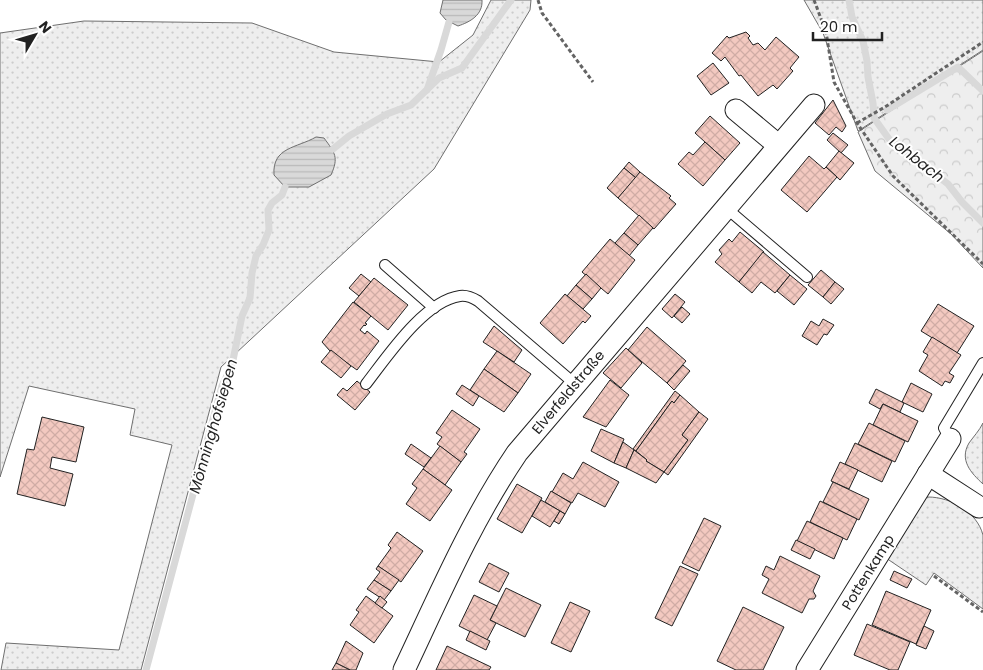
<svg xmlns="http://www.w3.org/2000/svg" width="983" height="670" font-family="Poppins,sans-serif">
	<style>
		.grass { fill: url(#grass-dots); stroke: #6f6f6f }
		.forest { fill: url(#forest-crowns); stroke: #6f6f6f }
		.water { fill: url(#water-rules); stroke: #6f6f6f }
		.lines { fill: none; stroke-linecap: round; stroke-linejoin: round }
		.stream { stroke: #d9d9d9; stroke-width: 7 }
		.building { fill: url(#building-cross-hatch); stroke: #222 }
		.service-casing { stroke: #222; stroke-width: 12 }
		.minor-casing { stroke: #222; stroke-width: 23 }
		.path { stroke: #646464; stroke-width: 3; stroke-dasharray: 4 2.5; stroke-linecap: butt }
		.service { stroke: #fff; stroke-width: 10 }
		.minor { stroke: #fff; stroke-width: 21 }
		.labels { text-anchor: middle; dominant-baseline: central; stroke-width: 4; stroke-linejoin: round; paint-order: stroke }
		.street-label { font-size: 14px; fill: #222; stroke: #fff }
		.water-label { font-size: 15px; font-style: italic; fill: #222; stroke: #fff }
	</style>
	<defs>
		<pattern id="grass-dots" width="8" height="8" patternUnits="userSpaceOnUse" patternTransform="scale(1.25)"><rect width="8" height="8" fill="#eee"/><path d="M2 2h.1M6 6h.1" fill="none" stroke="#ccc" stroke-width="1.8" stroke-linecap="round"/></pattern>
		<pattern id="forest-crowns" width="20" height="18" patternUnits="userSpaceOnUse" patternTransform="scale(1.25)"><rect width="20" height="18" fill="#eee"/><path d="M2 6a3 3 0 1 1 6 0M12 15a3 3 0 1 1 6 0" fill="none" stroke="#ccc"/></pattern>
		<pattern id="water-rules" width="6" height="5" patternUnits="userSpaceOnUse" patternTransform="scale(1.25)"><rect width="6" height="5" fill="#d9d9d9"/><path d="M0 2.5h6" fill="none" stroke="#bababa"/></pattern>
		<pattern id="building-cross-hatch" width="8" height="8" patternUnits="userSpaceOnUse" patternTransform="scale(1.25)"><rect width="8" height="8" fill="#f3c9c0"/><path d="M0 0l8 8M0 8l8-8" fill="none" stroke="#d0aca5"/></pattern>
	</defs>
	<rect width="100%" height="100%" fill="#fff"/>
	<g class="grass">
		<polygon points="491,0 531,0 530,10 434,169 221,367 141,670 1,670 6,643 119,650 172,445 130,435 135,409 29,386 0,477 0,33 84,21 252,23 334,52 439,62 473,35"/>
		<polygon points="804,0 983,0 983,50 858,131 823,33"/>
		<path d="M 983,423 L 983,484 C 971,473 959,460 969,443 C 974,436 979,431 983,423 Z"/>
		<path d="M 928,497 C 951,497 977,512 983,535 L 983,609 L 934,573 L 926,585 L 886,558 L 922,499 Z"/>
	</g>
	<polygon class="forest" points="983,51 983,268 951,234 875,171 858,132"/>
	<g class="water">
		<path d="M 443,0 L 482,0 C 483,15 470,22 458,26 L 446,20 L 440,13 Z"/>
		<path d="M 316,137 L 324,138 C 335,153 339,157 331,175 L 309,187 L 285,187 L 274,175 C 272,147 297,148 316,137 Z"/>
	</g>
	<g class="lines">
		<g class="stream">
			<polyline points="849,0 852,17 863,41 867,61 868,77 873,103 874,118 889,139 948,184 962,202 983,223"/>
			<polyline points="427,90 441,50 449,22"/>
			<polyline points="887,110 958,67 983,91"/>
			<polyline points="333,149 349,136 387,114 411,105 439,78 462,68 511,0"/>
			<polyline points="146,670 222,386 232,365 242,316 250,298 252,273 256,256 263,245 269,230 268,210 272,203 282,195 285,187"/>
		</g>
	</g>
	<g class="building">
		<polygon points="746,32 750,36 748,38 753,45 758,43 765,50 776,37 799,57 790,68 793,71 777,89 773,85 758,96 741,75 739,76 725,57 721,61 712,53 727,36 729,38"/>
		<polygon points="713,63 729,83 711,95 697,76"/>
		<polygon points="833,100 846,126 842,132 836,127 829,135 815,123"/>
		<polygon points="710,116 740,143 725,160 695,133"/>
		<polygon points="833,133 848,145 841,153 827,140"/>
		<polygon points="705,142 725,160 703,186 678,164 689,152 693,155"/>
		<polygon points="839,151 854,163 840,180 826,167"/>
		<polygon points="809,156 824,169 826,167 837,177 807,212 781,190"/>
		<polygon points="629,162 640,172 636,178 624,168"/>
		<polygon points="624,168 636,178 618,198 607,188"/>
		<polygon points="640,172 671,196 669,198 676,204 654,229 618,198"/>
		<polygon points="639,215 653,228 638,245 624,233"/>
		<polygon points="740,232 764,252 739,282 715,262 722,254 719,250 729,239 732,242"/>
		<polygon points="624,233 638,245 629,256 615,243"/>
		<polygon points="610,239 635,260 608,294 582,272"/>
		<polygon points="763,252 790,275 775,293 761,282 752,293 739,282"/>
		<polygon points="821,270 835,282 823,297 808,285"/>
		<polygon points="361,274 371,282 359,296 349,288"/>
		<polygon points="586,274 601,288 592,299 576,285"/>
		<polygon points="790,275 807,289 794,305 777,291"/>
		<polygon points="374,278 408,305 388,330 354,302"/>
		<polygon points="835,282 844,289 831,304 823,297"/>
		<polygon points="576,285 592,299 583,309 567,296"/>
		<polygon points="565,294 591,316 585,323 583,321 563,344 540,323"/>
		<polygon points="675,294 685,302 672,318 662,309"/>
		<polygon points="353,302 371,316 365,323 367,324 365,326 364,325 360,330 365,334 367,331 379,341 357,370 330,351 322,342"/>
		<polygon points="938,304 974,326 957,353 921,331"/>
		<polygon points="682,307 690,314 682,323 674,316"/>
		<polygon points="823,319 834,325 827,335 824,334 817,345 802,336 811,321 819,326"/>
		<polygon points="494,326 522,350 514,362 483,342"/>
		<polygon points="647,327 686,361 667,383 628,350"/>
		<polygon points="932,337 961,355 949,373 954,376 950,383 945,381 942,386 919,371 928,355 923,352"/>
		<polygon points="626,348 642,363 621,388 603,373"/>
		<polygon points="331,350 351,366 341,378 321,362"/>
		<polygon points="497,351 531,374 518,393 484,369"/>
		<polygon points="683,365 690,371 674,390 667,383"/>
		<polygon points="484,369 518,393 504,412 470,390"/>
		<polygon points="610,380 629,395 606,427 583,417"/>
		<polygon points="357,381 370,392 355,410 337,395 343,388 347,391"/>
		<polygon points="911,383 932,394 923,412 902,402"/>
		<polygon points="462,385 479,396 473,406 456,394"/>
		<polygon points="876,389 904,403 900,412 883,404 880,409 869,403"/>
		<polygon points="675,391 680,395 674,403 672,401 636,451 633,449"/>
		<polygon points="680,395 699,412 682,435 688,440 664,472 646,461 647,460 636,451 672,401 674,403"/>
		<polygon points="883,404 918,421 908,442 873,425"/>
		<polygon points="452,410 480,429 464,452 467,454 461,462 437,444 442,437 436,433"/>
		<polygon points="699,412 708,419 668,475 664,472 688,440 682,435"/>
		<polygon points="42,417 84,427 76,462 52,457 50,468 73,474 65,506 17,494 27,449 34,450"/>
		<polygon points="869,423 905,441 895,462 858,444"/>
		<polygon points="601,429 624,439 614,463 591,451"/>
		<polygon points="623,442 634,450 626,468 614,463"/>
		<polygon points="855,443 892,461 882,482 845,464"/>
		<polygon points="411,444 431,458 424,467 405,454"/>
		<polygon points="440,446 461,462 445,485 423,469"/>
		<polygon points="634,450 647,460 646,461 664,472 656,483 626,468"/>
		<polygon points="583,462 619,482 605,507 578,493 572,503 552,492 563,473 573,479"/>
		<polygon points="840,462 858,470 849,489 831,481"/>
		<polygon points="423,469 452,490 430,521 406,504 417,488 412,484"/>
		<polygon points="833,482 869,499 859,520 823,502"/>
		<polygon points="517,484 542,498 522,533 497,519"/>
		<polygon points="551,491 571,503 565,514 545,502"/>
		<polygon points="541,500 560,511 550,527 532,516"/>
		<polygon points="820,501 857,519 847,540 810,522"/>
		<polygon points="560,511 565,514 559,524 554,521"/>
		<polygon points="704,518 721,526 699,571 682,563"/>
		<polygon points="807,521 843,538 834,559 797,541"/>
		<polygon points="397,532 423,551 401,582 378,566 391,548 388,545"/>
		<polygon points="796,540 815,549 810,559 791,550"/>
		<polygon points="780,556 820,576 813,591 816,596 814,599 809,599 802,613 762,593 769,579 762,575 766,566 774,570"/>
		<polygon points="489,563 509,573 499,592 479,582"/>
		<polygon points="378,566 399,580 391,591 374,580 380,572 376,569"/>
		<polygon points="680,566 698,574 672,626 655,618"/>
		<polygon points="894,571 912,579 907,588 890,580"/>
		<polygon points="374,580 391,591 384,600 367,589"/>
		<polygon points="506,588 541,605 525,637 490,620"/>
		<polygon points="886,591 931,610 916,644 872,625"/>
		<polygon points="474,595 497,606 490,620 496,623 487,640 459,626"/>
		<polygon points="366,596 393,616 374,643 350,625 359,612 356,610"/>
		<polygon points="380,596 387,602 382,608 375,603"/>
		<polygon points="570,602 590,611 571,652 551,643"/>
		<polygon points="743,607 784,627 763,670 736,670 717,661"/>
		<polygon points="867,624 910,642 898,670 890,670 854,655"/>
		<polygon points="924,626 934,631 926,649 916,645"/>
		<polygon points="470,631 490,641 486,650 466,640"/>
		<polygon points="346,641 363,653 356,670 350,670 336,663"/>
		<polygon points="447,646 491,667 489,670 436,670"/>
		<polygon points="336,663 350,670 332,670"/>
	</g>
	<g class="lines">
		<g class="service-casing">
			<g id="service">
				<polyline points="725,207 807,277"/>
				<polyline points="385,265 434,308"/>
				<path d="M 366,384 C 387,357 424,301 460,296 C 467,295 473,298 478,301 L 575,384"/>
				<polyline points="950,439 944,428 983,363"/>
			</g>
		</g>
		<g class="minor-casing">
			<g id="minor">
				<polyline points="736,110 778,145"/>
				<polyline points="928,474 979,507"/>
				<path d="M 404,670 C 439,596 471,521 517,453 L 814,105"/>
				<polyline points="807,670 950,439"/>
			</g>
		</g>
		<g class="path">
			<polyline points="538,0 542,13 593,82"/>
			<polyline points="814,0 826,32 834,82 857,123 893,176 983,264"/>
			<polyline points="857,123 885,107 983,42"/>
			<polyline points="934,576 983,612"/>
		</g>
		<use href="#service" class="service"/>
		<use href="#minor" class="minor"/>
	</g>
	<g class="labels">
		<g class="street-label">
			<text transform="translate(568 392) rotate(-50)">Elverfeldstraße</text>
			<text transform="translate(868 572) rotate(-58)">Pottenkamp</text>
		</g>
		<g class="water-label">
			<text transform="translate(917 159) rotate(38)">Lohbach</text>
			<text transform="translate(213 426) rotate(-74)">Mönninghofsiepen</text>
		</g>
	</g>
	<g transform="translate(35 35) rotate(52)" stroke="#ffffff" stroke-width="4" paint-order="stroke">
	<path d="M0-4L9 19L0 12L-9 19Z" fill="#222222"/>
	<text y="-8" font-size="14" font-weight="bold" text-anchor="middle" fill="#222222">N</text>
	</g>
	<path d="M813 32v8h69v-8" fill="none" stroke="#222222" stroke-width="2.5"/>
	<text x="820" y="32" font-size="15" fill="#222222" stroke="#ffffff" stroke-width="4" paint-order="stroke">20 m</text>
</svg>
